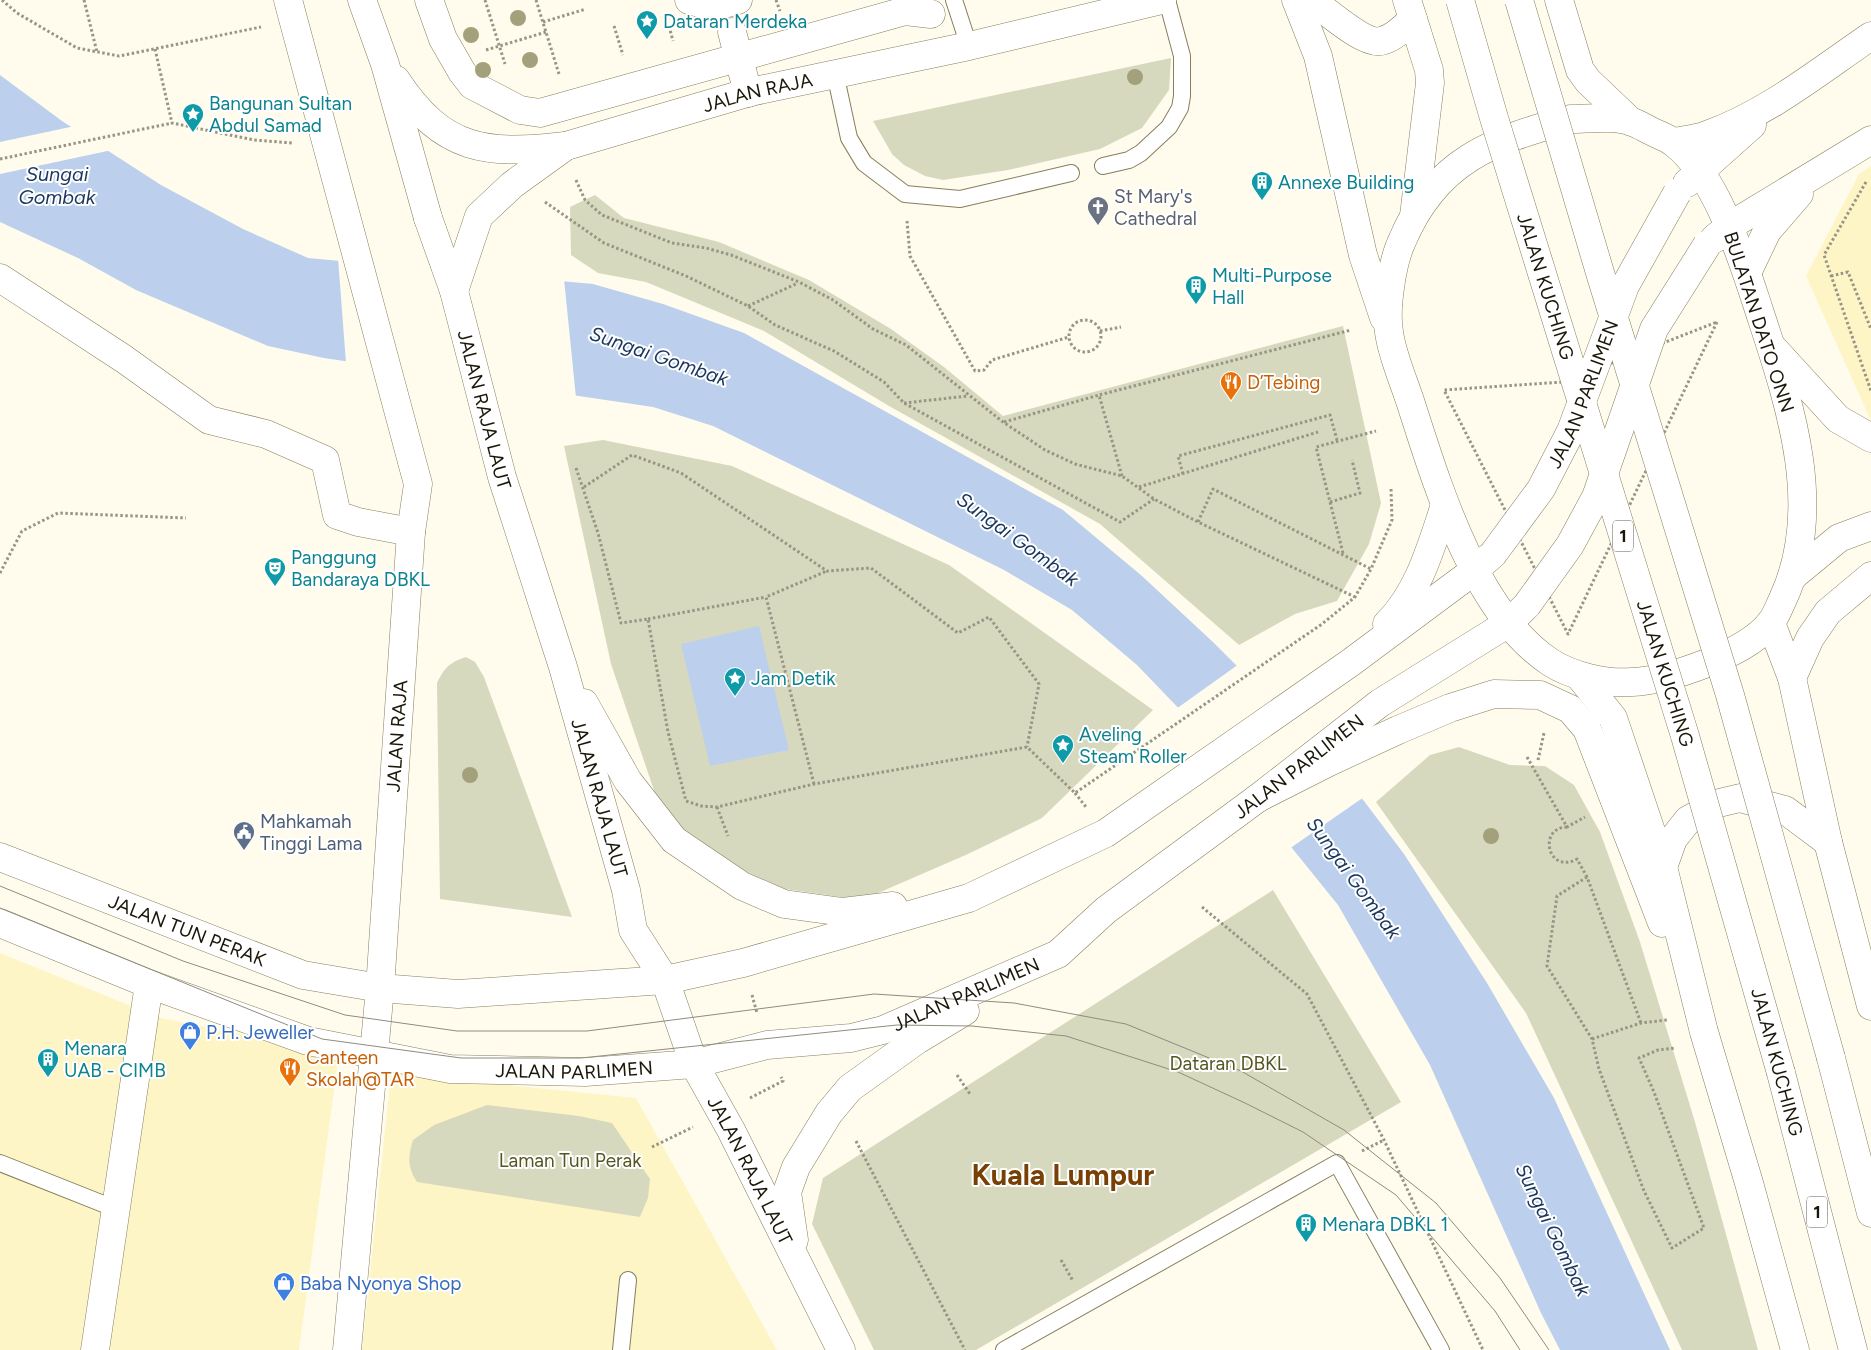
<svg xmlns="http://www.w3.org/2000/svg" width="1871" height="1350" font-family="Figtree,sans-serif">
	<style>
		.built { fill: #fef5c7 }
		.green { fill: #d7d9be }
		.water { fill: #bcd0ed }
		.pier { fill: #fffced }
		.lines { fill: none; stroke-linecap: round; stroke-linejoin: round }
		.lane-casing { stroke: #867f5d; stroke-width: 18 }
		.street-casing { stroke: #867f5d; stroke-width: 29 }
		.secondary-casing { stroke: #867f5d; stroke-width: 29 }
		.highway-casing { stroke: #867f5d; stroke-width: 29 }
		.path { stroke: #989586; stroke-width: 3; stroke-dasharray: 2.5 2.5; stroke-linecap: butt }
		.lane { stroke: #fff; stroke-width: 16 }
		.street { stroke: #fff; stroke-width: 28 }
		.secondary { stroke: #fff; stroke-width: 28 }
		.highway { stroke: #fff; stroke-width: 28 }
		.tram { stroke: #8f8c7d; stroke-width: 1 }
		.secondary-bridge-casing { stroke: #867f5d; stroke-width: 29; stroke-linecap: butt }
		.highway-bridge-casing { stroke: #867f5d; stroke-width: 29; stroke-linecap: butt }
		.secondary-bridge { stroke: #fff; stroke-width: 28 }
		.highway-bridge { stroke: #fff; stroke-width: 28 }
		.tree { fill: #a2a17c }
		.labels { text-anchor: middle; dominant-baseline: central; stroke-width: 4; stroke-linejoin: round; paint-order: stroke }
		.shield { fill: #fff; stroke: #5f5d53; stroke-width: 1 }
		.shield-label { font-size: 18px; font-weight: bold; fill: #1a1709 }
		.culture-label { font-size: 19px; fill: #0d838f; stroke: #fff; text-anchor: start }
		.street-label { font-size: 19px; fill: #1a1709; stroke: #fff }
		.worship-label { font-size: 19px; fill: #5b616d; stroke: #fff; text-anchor: start }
		.food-label { font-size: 19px; fill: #c56008; stroke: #fff; text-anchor: start }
		.service-label { font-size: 19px; fill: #4e5e75; stroke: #fff; text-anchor: start }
		.shop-label { font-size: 19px; fill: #366cbe; stroke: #fff; text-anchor: start }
		.park-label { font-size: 19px; fill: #555620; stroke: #fff }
		.water-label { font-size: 20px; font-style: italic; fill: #1b375d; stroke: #fff }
		.town-label { font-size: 29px; font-weight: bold; fill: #784005; stroke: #fff }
	</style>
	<rect width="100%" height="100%" fill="#fffced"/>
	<g class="built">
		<polygon points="1871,166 1871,421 1806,276 1859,174"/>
		<polygon points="0,953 161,1018 339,1053 299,1350 0,1350"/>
		<polygon points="391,1073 636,1098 777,1350 362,1350"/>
	</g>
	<g class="green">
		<polygon points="1171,58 1169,90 1142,128 1100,149 1008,170 943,180 925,176 904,165 892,154 873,121"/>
		<polygon points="595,195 624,218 719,242 809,280 891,329 944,367 1003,416 1343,326 1381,503 1369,544 1337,601 1295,614 1239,645 1100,524 889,406 764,331 646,282 598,273 571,255 570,207"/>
		<polygon points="603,440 732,466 949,565 1153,710 1042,818 968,854 862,900 778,888 697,846 658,802 611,664 564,446"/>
		<path d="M 466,657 L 475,662 L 484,677 L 572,917 L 440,899 L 437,683 C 444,668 450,662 466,657 Z"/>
		<polygon points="1459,747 1510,765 1545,766 1574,785 1600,832 1640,942 1695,1122 1758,1350 1682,1350 1526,1013 1376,802 1430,755"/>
		<polygon points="1273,890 1401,1102 976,1350 874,1350 812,1224 823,1178"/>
		<path d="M 487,1105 L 579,1116 L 612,1123 L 650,1179 L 648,1198 L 640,1217 L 417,1182 C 407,1167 408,1156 413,1140 L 434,1125 Z"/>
	</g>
	<g class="water">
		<polygon points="0,75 62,121 161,185 243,229 308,258 593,284 663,304 744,333 1063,510 1142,576 1214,643 1306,735 1364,801 1404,854 1487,983 1554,1098 1670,1350 1560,1350 1541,1313 1430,1065 1338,905 1275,827 1237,769 1137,665 1072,610 1004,570 713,426 653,407 324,358 268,346 136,290 78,258 0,222"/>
		<polygon points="759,626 789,750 710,766 681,644"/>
	</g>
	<g class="pier">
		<polygon points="75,126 112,150 0,174 0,142"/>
		<polygon points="338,258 564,279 576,398 346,363"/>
		<polygon points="1239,664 1308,733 1364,797 1289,849 1273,829 1235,771 1176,709"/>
	</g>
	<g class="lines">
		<g class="lane-casing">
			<g id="lane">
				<polyline points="954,0 969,46"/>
				<polyline points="835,73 849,138 864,163 905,194 960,199 1071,173"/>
				<polyline points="1103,166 1129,160 1141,153 1169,127 1180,108 1182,96 1182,56 1167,0"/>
				<polyline points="0,1163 116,1209"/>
				<polyline points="621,1350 628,1280"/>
				<polyline points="1004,1350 1337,1163 1441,1350"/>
			</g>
		</g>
		<g class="street-casing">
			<g id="street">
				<polyline points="288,0 418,484 411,532 380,988"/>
				<polyline points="362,0 385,64 428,218"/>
				<polyline points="429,0 443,39 462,72 472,85 520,110 540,113 905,11 931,14"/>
				<polyline points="689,0 713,7 738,0"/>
				<polyline points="732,32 748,93"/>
				<path d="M 396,80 C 443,152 487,155 566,146"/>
				<polyline points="0,278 124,359 209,420 266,434 325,460 337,515 358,522 411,532"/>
				<polyline points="95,1350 149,984"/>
			</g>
		</g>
		<g class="secondary-casing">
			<g id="secondary">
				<polyline points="1296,0 1318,56 1363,255 1384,318"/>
				<path d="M 1570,119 C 1589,119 1615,115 1632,122 C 1639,124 1646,129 1653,132 C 1659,135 1668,138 1674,143 C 1716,175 1742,258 1758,307 C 1788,399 1827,507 1782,601 C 1779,607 1776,616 1771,622 C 1757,641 1729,654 1707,663 C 1684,672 1656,681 1632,682 C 1606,684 1571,676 1550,662 C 1476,613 1438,488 1412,407 C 1405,384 1392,356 1389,332 C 1385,309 1392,262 1402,241 C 1436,160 1492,141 1570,119 Z"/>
				<path d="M 1673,142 C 1684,140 1697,139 1707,135 C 1768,113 1818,72 1871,36"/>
				<polyline points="1687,183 1752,125"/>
				<path id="s1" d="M 428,218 L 454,291 L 502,477 L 563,667 L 626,890 L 633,930 L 665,980 L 694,1064 L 731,1130 L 841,1350"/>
				<polyline points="1714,239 1728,227 1871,140"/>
				<polyline points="1747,273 1767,231 1799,194"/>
				<path id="s2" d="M 454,291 L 479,216 L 512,185 L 566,146 L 750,92 L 969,46 L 1162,0"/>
				<polyline points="1773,348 1838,419 1871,438"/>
				<polyline points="1793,576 1839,538 1871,526"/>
				<path d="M 1387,624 C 1419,592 1431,547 1445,505"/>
				<polyline points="584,703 628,781 674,840 742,886 784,904 843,912 893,906"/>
				<path id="s3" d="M 0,857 L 303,975 L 380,988 L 458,994 L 665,980 L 743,963 L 969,898 L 1106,833 L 1350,663 L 1475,570 L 1493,554"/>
				<path id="s4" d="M 0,923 L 149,984 L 308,1041 L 450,1069 L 585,1072 L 694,1064 L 767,1045 L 851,1038 L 883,1030 L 1058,954 L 1106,910 L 1258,798 L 1380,703 L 1510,622 L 1527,605"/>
				<polyline points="794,1240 787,1192 796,1167 829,1113 850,1088 917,1040 965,1011"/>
				<polyline points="347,1350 380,988"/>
			</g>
		</g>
		<g class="highway-casing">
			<g id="highway">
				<path d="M 1311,0 C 1326,10 1364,45 1381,41 C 1394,38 1403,28 1413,19"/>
				<polyline points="1407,0 1429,70 1430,83 1414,216"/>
				<polyline points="1559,0 1580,70 1588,81 1629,120"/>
				<polyline points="1771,623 1792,678 1828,842 1871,1006"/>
				<polyline points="1580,677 1613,718 1663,867 1704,1032 1749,1183 1795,1350"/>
				<polyline points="1792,678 1810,638 1828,612 1871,576"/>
				<polyline points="1258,798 1329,762 1398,730 1450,708 1494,694 1540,695 1570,709 1587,729 1662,923"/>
				<polyline points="1663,867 1673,839 1688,820 1719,803 1740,798 1785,810 1828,842"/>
				<polyline points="1831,1058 1871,1213"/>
				<polyline points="1781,1073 1853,1350"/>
			</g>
		</g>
		<g class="path">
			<polyline points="2,0 17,13 77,48 119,56 261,27"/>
			<polyline points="84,0 97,52"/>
			<polyline points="485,0 505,64"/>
			<polyline points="536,0 559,74"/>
			<polyline points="776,0 780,11"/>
			<polyline points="543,22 586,9"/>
			<polyline points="614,26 623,55"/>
			<polyline points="669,26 673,41"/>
			<polyline points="155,49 172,123 254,140 292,143"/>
			<polyline points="486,50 546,32"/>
			<polyline points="0,159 172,123"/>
			<polyline points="576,180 585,200 602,215 672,243 706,248 731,255 799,282 833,300 873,329 906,345 1003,422 1045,450 1075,464 1122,476 1154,499 1198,522 1355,597"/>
			<polyline points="1866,182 1824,255 1871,391"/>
			<polyline points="545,202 604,243 686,276 748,306 775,325 834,351 884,382 904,403 1120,522 1154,499"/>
			<polyline points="907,221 910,256 975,371 984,370 992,360 1069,337"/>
			<polyline points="1831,276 1848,272 1871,329"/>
			<polyline points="748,306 798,283"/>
			<circle cx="1085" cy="336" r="16"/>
			<polygon points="1717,322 1568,634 1444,390 1563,382"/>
			<polyline points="1100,331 1121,327"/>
			<polyline points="904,403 968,396"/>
			<polyline points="1004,422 1099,395"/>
			<polyline points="576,468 598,533 621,623 648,619 668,732 686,801 701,806 717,807 814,784 1027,747 1075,793 1322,624 1355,597 1371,569 1392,520 1391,489"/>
			<polyline points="1183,474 1178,456 1330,415 1337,440"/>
			<polyline points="1122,476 1099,395 1351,330"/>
			<polyline points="584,487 632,455 681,473 827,571 871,568 958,633 989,617 1039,684 1027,747"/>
			<polyline points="1139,487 1318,432"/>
			<polyline points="1330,502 1360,493 1352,460"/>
			<polyline points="1198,522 1213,489 1371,569"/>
			<polyline points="1343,553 1316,447 1376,431"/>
			<polyline points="0,573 22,531 58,513 186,518"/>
			<polyline points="648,619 766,597"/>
			<polyline points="1527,757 1567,827 1585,817"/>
			<polyline points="1538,760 1544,733"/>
			<polyline points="814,784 766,597 827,571"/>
			<polyline points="1075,793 1086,807"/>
			<polyline points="717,807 728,836"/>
			<path d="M 1567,827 C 1537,828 1548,875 1577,859 L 1587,877 L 1641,1023"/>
			<polyline points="342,843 356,844"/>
			<polyline points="1587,877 1557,896 1547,966 1592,1039 1599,1069 1644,1191 1672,1248 1704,1228 1654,1092 1639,1058 1658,1050 1675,1048"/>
			<polyline points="1202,907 1307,994 1384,1140 1483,1350"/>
			<polyline points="752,995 757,1013"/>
			<polyline points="1592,1039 1641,1023 1667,1020"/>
			<polyline points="957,1075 970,1094"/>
			<polyline points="750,1098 783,1081 781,1077"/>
			<polyline points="856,1141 965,1350"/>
			<polyline points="652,1147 693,1127"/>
			<polyline points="1362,1151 1384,1140"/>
			<polyline points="1061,1260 1073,1281"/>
		</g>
		<use href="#lane" class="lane"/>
		<use href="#street" class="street"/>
		<use href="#secondary" class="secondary"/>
		<use href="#highway" class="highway"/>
		<g class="tram">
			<polyline points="0,886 183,961 345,1015 457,1031 587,1031 874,994 1014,1003 1126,1024 1241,1071 1344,1130 1436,1203 1500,1278 1549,1350"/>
			<polyline points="0,908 322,1039 461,1058 581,1058 897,1025 972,1026 1066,1036 1178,1072 1245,1103 1303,1132 1396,1195 1495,1311 1520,1350"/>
		</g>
		<g class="secondary-bridge-casing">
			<g id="secondary-bridge">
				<path id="s5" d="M 1493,554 L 1541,489 L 1571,431 L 1625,286 L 1677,193"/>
				<polyline points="1527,605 1570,545 1596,497 1654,329 1707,245"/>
			</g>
		</g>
		<g class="highway-bridge-casing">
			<g id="highway-bridge">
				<path id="s6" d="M 1460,0 L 1494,118 L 1685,736 L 1781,1073"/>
				<polyline points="1519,0 1601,276 1730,695 1831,1058"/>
			</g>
		</g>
		<use href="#secondary-bridge" class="secondary-bridge"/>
		<use href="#highway-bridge" class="highway-bridge"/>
	</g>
	<g class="tree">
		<circle cx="518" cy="18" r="8"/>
		<circle cx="471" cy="35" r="8"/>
		<circle cx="530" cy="60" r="8"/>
		<circle cx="483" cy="70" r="8"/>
		<circle cx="1135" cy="77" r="8"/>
		<circle cx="470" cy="775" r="8"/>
		<circle cx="1491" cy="836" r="8"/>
	</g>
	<defs>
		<g id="sight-pin" transform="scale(1.125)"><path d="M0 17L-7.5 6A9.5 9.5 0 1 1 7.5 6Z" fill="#0f9aa8" stroke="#fff"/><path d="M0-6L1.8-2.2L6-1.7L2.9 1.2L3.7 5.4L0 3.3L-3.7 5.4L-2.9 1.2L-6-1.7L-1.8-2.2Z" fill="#fff"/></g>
		<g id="building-pin" transform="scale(1.125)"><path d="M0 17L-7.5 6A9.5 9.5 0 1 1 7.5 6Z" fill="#0f9aa8" stroke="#fff"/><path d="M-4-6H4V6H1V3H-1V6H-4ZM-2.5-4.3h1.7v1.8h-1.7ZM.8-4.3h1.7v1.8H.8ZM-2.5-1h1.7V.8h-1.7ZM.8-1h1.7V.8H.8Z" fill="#fff"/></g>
		<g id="church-pin" transform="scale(1.125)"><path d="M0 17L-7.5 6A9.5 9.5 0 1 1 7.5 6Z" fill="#6b7280" stroke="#fff"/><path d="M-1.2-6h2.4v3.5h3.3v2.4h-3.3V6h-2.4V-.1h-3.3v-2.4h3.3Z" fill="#fff"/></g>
		<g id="restaurant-pin" transform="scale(1.125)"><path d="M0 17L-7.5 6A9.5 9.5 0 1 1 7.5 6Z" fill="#e8710a" stroke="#fff"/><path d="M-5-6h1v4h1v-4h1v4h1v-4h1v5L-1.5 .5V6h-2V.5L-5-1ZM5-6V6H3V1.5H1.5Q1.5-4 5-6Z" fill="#fff"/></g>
		<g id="theatre-pin" transform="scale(1.125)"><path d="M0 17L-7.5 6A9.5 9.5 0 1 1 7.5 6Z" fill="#0f9aa8" stroke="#fff"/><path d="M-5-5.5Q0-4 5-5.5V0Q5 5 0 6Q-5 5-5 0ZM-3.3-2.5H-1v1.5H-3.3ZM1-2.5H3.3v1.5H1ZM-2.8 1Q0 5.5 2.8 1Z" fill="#fff"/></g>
		<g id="civic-pin" transform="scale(1.125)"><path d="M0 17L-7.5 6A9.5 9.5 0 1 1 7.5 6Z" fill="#5c6f8a" stroke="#fff"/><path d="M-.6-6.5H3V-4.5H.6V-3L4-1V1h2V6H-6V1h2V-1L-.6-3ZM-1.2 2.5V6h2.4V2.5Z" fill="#fff"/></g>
		<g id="shop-pin" transform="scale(1.125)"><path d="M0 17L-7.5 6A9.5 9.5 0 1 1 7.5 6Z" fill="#3f7fe0" stroke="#fff"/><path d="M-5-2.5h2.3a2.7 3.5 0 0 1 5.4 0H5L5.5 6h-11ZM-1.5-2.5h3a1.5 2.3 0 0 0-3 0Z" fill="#fff"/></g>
	</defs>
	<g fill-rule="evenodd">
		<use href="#sight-pin" x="647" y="21"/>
		<use href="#sight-pin" x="193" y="114"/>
		<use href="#building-pin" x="1262" y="182"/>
		<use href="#church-pin" x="1098" y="207"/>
		<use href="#building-pin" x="1196" y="286"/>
		<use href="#restaurant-pin" x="1231" y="382"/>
		<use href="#theatre-pin" x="275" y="568"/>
		<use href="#sight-pin" x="735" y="678"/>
		<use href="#sight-pin" x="1063" y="745"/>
		<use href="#civic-pin" x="244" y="832"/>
		<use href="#shop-pin" x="190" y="1032"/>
		<use href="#building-pin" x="48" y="1059"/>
		<use href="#restaurant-pin" x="290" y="1068"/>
		<use href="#building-pin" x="1306" y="1224"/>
		<use href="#shop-pin" x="284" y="1283"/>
	</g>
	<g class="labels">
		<g class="shield">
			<rect x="1613" y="520.5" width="20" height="31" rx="4"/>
			<rect x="1807" y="1196.5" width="20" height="31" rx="4"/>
		</g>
		<g class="shield-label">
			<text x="1623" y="536">1</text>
			<text x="1817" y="1212">1</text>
		</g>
		<g class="culture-label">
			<text x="663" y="21">Dataran Merdeka</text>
			<text x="209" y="103">Bangunan Sultan<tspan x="209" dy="22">Abdul Samad</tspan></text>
			<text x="1278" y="182">Annexe Building</text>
			<text x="1212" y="275">Multi-Purpose<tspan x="1212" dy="22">Hall</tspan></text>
			<text x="291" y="557">Panggung<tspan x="291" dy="22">Bandaraya DBKL</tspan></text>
			<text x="751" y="678">Jam Detik</text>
			<text x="1079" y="734">Aveling<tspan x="1079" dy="22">Steam Roller</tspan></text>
			<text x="64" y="1048">Menara<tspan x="64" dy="22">UAB - CIMB</tspan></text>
			<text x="1322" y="1224">Menara DBKL 1</text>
		</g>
		<g class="street-label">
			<text stroke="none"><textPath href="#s2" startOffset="390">JALAN RAJA</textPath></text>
			<text stroke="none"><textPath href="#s6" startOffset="299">JALAN KUCHING</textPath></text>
			<text transform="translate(1759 322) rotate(72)">BULATAN DATO ONN</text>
			<text stroke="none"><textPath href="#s5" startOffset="185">JALAN PARLIMEN</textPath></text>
			<text stroke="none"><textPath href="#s1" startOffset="200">JALAN RAJA LAUT</textPath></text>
			<text stroke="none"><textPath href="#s6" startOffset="704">JALAN KUCHING</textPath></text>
			<text transform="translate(397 736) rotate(-86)">JALAN RAJA</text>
			<text stroke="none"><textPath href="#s4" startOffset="1408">JALAN PARLIMEN</textPath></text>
			<text stroke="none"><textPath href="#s1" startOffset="605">JALAN RAJA LAUT</textPath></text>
			<text stroke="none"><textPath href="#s3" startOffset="201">JALAN TUN PERAK</textPath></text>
			<text stroke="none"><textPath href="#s4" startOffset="1002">JALAN PARLIMEN</textPath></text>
			<text transform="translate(1777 1062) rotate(75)">JALAN KUCHING</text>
			<text stroke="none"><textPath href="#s4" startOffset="599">JALAN PARLIMEN</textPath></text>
			<text stroke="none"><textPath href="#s1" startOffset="1010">JALAN RAJA LAUT</textPath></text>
		</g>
		<g class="worship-label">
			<text x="1114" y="196">St Mary's<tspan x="1114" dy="22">Cathedral</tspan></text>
		</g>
		<g class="food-label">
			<text x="1247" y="382">D’Tebing</text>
			<text x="306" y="1057">Canteen<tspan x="306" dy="22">Skolah@TAR</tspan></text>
		</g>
		<g class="service-label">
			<text x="260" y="821">Mahkamah<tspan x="260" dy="22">Tinggi Lama</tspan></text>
		</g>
		<g class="shop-label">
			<text x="206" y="1032">P.H. Jeweller</text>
			<text x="300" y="1283">Baba Nyonya Shop</text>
		</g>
		<g class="park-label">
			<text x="1228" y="1063">Dataran DBKL</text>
			<text x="570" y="1160">Laman Tun Perak</text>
		</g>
		<g class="water-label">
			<text x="57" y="174">Sungai<tspan x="57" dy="23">Gombak</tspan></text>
			<text transform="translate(659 356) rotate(19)">Sungai Gombak</text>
			<text transform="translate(1018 539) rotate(36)">Sungai Gombak</text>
			<text transform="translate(1354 878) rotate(54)">Sungai Gombak</text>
			<text transform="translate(1553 1230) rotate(64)">Sungai Gombak</text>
		</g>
		<g class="town-label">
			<text x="1063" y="1174">Kuala Lumpur</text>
		</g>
	</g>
</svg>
